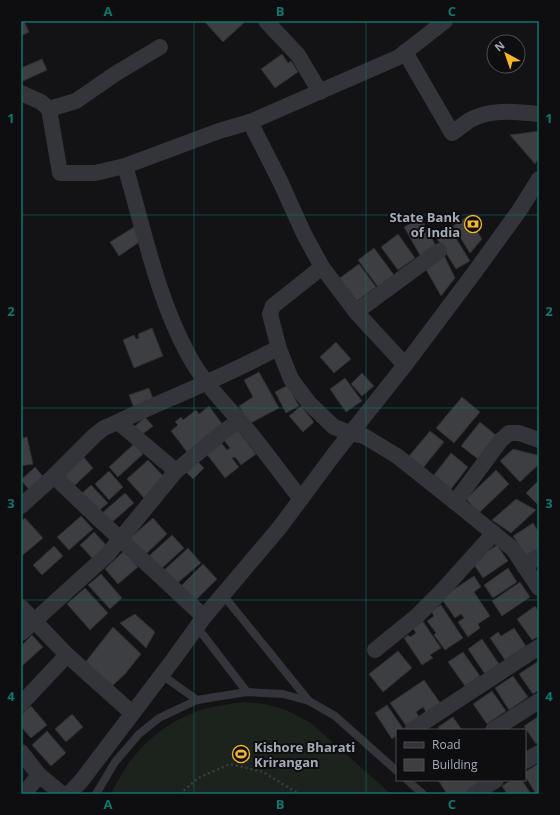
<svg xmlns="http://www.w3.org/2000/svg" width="560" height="815" font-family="'Open Sans',sans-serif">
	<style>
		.pitch { fill: #1b231c }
		.building { fill: #3d3e42; stroke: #2d2d31 }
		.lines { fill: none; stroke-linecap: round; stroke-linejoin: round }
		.path { stroke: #3a3c41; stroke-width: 2.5; stroke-dasharray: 2 3; stroke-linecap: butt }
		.service { stroke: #34353a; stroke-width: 8 }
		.minor { stroke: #34353a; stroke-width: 16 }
		.grid { fill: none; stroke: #0f766e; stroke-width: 1; stroke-opacity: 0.55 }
		.labels { text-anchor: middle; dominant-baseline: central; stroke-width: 4; stroke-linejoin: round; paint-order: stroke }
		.poi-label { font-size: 13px; font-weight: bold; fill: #a4aab6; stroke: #0e0e10; text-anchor: end }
		.neatline { fill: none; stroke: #0f766e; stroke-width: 1.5 }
		.grid-label { font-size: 13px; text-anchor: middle; font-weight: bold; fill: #0f766e }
	</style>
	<rect width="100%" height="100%" fill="#131315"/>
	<path class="pitch" d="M 242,702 L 265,704 L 286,710 L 311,723 L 391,794 L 111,794 C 114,786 119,779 123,772 C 141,741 176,715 212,707 C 222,705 232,704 242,702 Z"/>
	<g class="building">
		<polygon points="21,21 24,21 29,32 21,36"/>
		<polygon points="204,21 246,21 223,42"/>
		<polygon points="282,54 288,63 291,61 298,72 275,88 261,69"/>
		<polygon points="42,59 47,70 21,82 21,68"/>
		<polygon points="539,131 539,158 535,164 510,135"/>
		<polygon points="468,216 482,239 470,253 453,226"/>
		<polygon points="421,218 437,248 421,257 404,227"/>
		<polygon points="134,227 141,241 119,256 110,242"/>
		<polygon points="451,230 470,261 456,269 437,239"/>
		<polygon points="398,234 415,258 398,270 381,247"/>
		<polygon points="374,248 394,275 378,287 358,260"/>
		<polygon points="444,255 455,278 441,296 424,266"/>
		<polygon points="359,264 376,287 354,303 337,280"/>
		<polygon points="152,328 163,356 134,368 123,340 134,335 136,339 139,338 138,334"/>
		<polygon points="336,342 351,359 334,373 320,357"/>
		<polygon points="259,372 279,408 249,424 239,406 253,397 244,380"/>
		<polygon points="362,373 374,386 362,396 351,384"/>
		<polygon points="345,378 362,401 346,412 330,389"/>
		<polygon points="288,385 299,406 286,413 275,392"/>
		<polygon points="149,388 154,401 134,408 129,395"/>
		<polygon points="462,397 480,412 454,443 436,428"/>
		<polygon points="209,406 223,425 187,452 171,431 178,425 175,422 181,417 183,420 196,410 199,414"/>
		<polygon points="301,406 314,422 303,432 289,416"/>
		<polygon points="145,417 153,426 139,437 132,429"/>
		<polygon points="480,422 497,436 478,459 461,446"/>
		<polygon points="237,429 256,454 241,465 235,457 232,458 239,467 225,478 206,453 220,441 227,450 230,448 223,439"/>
		<polygon points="430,431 444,442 423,468 409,456"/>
		<polygon points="27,437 33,464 21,466 21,438"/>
		<polygon points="134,444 143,454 118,477 109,467"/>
		<polygon points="513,449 537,455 539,457 539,464 520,482 500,461"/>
		<polygon points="451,453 468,467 451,489 434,475"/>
		<polygon points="81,454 93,468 71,489 58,475"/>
		<polygon points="194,458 204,468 193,479 183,469"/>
		<polygon points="148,460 166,479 144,498 127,479"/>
		<polygon points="35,467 46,480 32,493 21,480"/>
		<polygon points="496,470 509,484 479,513 466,499"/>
		<polygon points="109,471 123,487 109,500 95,484"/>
		<polygon points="539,480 539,506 526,493"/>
		<polygon points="91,485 108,503 94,515 78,497"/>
		<polygon points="125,493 134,503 110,524 101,514"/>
		<polygon points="516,499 536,510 511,533 492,520"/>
		<polygon points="81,516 93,529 69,550 57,537"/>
		<polygon points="25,518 43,538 23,555 21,553 21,521"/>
		<polygon points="153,518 167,534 145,555 130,538"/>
		<polygon points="533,523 539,532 539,549 527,557 513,536"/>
		<polygon points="94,532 108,547 94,560 80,545"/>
		<polygon points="172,535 184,548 161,569 149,556"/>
		<polygon points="497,545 508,561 483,578 472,562"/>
		<polygon points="54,546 63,556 42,575 33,565"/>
		<polygon points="188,548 201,563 174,586 162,572"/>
		<polygon points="124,551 138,567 118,584 105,569"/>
		<polygon points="203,564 217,579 193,603 178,589"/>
		<polygon points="508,568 517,582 493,598 484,585"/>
		<polygon points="101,574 122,598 110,609 88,585"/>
		<polygon points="474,576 481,587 474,592 490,616 478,624 480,628 468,637 458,622 464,618 461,614 455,618 441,598"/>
		<polygon points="520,582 530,597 502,616 492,601"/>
		<polygon points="85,588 108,613 90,630 67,604"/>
		<polygon points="441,605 463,638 445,650 434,635 436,633 427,621 434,616 431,611"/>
		<polygon points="535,606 539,612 539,636 532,640 517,619"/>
		<polygon points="135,614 155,632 146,648 120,623"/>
		<polygon points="422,620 441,648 430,655 433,658 422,665 404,638 408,635 410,637 416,633 412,627"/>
		<polygon points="113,627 141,654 125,674 111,687 84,664"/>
		<polygon points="514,628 526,646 505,660 490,638 498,632 501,636"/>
		<polygon points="32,635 43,647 21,667 21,646"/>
		<polygon points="482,639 499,664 485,674 468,649"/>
		<polygon points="398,651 412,668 383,692 369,674"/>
		<polygon points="463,652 480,676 465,686 448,662"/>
		<polygon points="537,662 539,665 539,690 533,694 519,674"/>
		<polygon points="513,676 528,697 509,710 495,688"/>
		<polygon points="424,680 441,704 427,714 423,707 416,712 420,718 407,727 390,703"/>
		<polygon points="492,691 506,711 487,724 473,704"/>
		<polygon points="387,705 404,730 397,730 397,735 392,739 375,713"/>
		<polygon points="31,706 47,725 31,738 21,727 21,714"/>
		<polygon points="72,714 83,727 66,742 55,729"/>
		<polygon points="539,716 539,742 536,744 524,726"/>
		<polygon points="453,717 462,730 440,730 438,727"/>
		<polygon points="47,731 66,753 51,766 32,745"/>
		<polygon points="539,763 539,794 536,794 525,776 525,772"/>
		<polygon points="438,780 477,780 480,784 464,794 447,794"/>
		<polygon points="511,780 522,780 531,794 507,794 502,786"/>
	</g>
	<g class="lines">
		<polyline class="path" points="180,794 198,778 230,764 263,772 299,794"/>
		<g class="service">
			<polyline points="223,595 309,701"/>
			<polyline points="197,627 247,692"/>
			<polyline points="162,675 197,700"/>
			<polyline points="407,780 423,794"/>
			<polyline points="96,794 115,762 139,734 159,718 197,700 247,692 283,694 309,701 335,716 397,771"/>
		</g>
		<g class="minor">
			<polyline points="266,21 298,55 320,92"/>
			<path d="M 405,52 L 452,133 C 458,129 464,124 470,120 C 491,108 516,112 539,114"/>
			<polyline points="21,93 41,102 49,109 60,173 95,173 125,166 219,131 250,122 399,57 445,21"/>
			<polyline points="49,109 76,101 115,74 160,47"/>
			<polyline points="250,122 280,181 304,234 322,267 356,312 405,365"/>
			<path d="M 125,166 C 144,230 157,298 189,356 C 202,380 221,400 239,420 C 261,445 280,473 301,499"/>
			<polyline points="322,267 273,306 270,314 279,349 291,379 309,403 334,427 350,433 364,436 397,456 455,502 513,549 539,588"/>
			<polyline points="356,312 439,251"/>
			<path d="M 176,471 L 118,422 C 168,398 220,379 270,352 L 279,349"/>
			<polyline points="54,476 95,435 104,428 118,422"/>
			<polyline points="455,502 501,440 509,433 519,433 539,440"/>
			<path d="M 21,506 L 54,476 C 103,524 154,570 204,617"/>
			<polyline points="524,566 539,556"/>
			<polyline points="21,607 67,655 132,713"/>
			<polyline points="21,633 108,554 176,471 223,432 239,421"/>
			<polyline points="375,650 417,616 439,594 494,533"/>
			<polyline points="21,704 67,655"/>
			<polyline points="412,730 539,647"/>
			<polyline points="493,730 539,701"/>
			<polyline points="21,752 39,775 24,794"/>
			<polyline points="525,761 539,753"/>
			<polyline points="39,775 62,794"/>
			<polyline points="69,794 82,780 173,660 204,617 280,527 335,453 405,365 474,273 519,211 539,179"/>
			<polyline points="474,794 496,780"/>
		</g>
	</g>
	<path class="grid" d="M 194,21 L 194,794M 366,21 L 366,794M 21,215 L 539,215M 21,408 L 539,408M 21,600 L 539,600"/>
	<defs>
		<g id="bank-ring" transform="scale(0.9)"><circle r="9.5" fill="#0e0e10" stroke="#f7b52a" stroke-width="1.5"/><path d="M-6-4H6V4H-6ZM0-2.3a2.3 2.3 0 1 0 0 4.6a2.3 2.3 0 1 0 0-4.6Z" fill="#f7b52a"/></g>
		<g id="stadium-ring" transform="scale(0.9)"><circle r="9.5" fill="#0e0e10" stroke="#f7b52a" stroke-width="1.5"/><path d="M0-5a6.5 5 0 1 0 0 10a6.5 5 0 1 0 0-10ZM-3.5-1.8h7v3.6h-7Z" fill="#f7b52a"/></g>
	</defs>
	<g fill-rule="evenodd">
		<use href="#bank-ring" x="473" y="224"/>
		<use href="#stadium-ring" x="241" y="754"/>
	</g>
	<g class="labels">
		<g class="poi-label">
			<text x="460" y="217">State Bank<tspan x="460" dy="15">of India</tspan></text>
			<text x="254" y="747" text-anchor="start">Kishore Bharati<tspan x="254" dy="15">Krirangan</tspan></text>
		</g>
	</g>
	<rect width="560" height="815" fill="none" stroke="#0e0e10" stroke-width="44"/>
	<rect x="396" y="729" width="130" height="52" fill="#0e0e10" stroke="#4a4c52"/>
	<rect x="404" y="742" width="20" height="6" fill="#34353a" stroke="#4a4c52"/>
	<text x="432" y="749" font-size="12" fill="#a4aab6">Road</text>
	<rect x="404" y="759" width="20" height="12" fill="#3d3e42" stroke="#4a4c52"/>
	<text x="432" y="769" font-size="12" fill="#a4aab6">Building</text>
	<g transform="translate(506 54) rotate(320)"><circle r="19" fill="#0e0e10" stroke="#4a4c52"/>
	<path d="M0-3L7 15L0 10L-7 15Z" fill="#f7b52a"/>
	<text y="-6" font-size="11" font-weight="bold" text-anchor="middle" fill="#a4aab6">N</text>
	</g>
	<rect x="22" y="22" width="516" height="771" class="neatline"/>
	<g class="grid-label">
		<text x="108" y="16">A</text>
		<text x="280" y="16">B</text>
		<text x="452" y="16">C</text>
		<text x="11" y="123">1</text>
		<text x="549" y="123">1</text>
		<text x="11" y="316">2</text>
		<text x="549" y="316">2</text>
		<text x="11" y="508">3</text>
		<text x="549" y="508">3</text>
		<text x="11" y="701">4</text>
		<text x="549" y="701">4</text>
		<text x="108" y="809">A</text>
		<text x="280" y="809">B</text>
		<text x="452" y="809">C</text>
	</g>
</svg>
